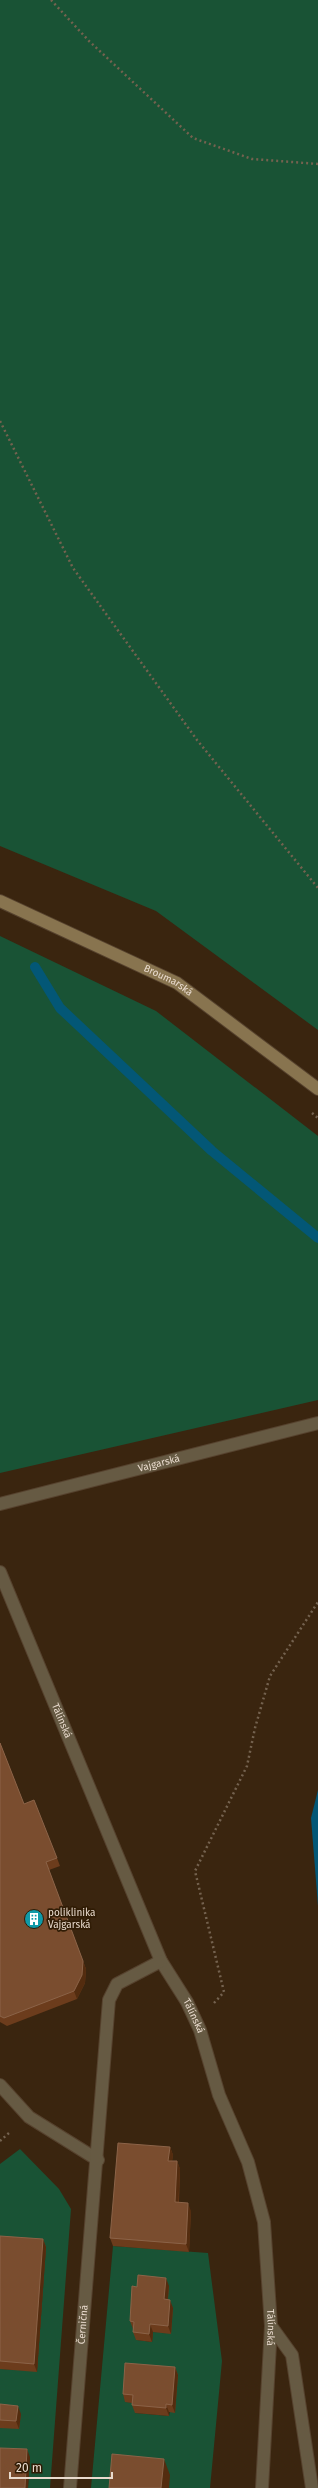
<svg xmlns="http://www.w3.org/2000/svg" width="318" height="2488" font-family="'Fira Sans',sans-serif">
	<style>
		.green { fill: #195335; fill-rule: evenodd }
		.water { fill: #035776 }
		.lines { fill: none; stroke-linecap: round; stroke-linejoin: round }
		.stream { stroke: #035776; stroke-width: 10 }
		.lane-casing { stroke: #56422e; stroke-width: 14 }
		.street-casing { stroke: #56422e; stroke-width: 14 }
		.secondary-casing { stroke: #56422e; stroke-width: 14 }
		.path { stroke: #74624f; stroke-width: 2.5; stroke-dasharray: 2 3; stroke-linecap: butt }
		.lane { stroke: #665a43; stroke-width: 12 }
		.street { stroke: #665a43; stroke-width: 12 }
		.secondary { stroke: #88744f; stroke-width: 12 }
		.wall { fill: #6c3c1c }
		.shaded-wall { fill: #532c0f }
		.building { fill: #7a4d2f; stroke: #8b6348 }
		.labels { text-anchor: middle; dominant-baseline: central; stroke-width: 3.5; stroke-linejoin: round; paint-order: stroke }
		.street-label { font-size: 10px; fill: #e9dbce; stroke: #301c05 }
		.poi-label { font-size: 10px; fill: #e9dbce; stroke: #301c05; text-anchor: start }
	</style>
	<rect width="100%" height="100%" fill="#3a250f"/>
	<g class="green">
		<polygon points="0,0 318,0 318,1030 156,911 0,846"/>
		<polygon points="0,936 156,1011 318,1136 318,1400 0,1473"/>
		<polygon points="20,2149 59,2189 71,2209 50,2488 28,2488 30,2457 0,2455 0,2369 37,2371 46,2247 0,2244 0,2164"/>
		<path d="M 113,2246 L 208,2253 L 222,2361 L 210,2488 L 91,2488 ZM 137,2330 L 171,2334 L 153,2332 L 152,2342 L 137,2340 ZM 178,2375 L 169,2416 L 135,2413 L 136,2403 L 126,2402 Z"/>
	</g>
	<polygon class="water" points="318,1790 318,1906 311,1818"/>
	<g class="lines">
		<polyline class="stream" points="35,967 60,1008 212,1151 318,1238"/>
		<g class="lane-casing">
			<polyline id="lane" points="271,2326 292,2355 312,2488"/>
		</g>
		<g class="street-casing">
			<g id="street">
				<path id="s1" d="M 0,1504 L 318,1423"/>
				<path id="s2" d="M 0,1572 L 161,1961 L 187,2002 L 200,2030 L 219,2095 L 248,2162 L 264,2222 L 271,2326 L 262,2488"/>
				<polyline points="0,2085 29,2117 98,2160"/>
				<path id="s3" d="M 70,2488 L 109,2000 L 117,1984 L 161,1961"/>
			</g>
		</g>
		<g class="secondary-casing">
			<g id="secondary">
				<path id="s4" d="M 0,901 L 177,983 L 318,1089"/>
			</g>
		</g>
		<g class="path">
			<polyline points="51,0 89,41 193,138 252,159 318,164"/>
			<polyline points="0,421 73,568 197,740 318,888"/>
			<polyline points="312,1113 318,1118"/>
			<polyline points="214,2003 224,1992 195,1871 247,1766 255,1728 270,1676 318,1602"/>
			<polyline points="0,2141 10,2132"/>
		</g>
		<use href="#lane" class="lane"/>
		<use href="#street" class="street"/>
		<use href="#secondary" class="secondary"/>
	</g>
	<g class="wall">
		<polygon points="0,1743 24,1804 57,1858 60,1866 49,1870 86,1969 85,1983 77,1999 7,2026 0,2022"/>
		<polygon points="170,2147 173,2155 172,2161 177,2161 180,2169 179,2202 191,2211 189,2252 113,2246 110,2238"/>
		<polygon points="0,2236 43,2239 46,2247 37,2372 0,2369"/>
		<polygon points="169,2286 168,2299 173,2308 171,2334 153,2332 152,2342 136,2340 133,2332 134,2329 133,2329 130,2321 137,2287"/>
		<polygon points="175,2367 178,2375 175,2413 169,2412 169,2416 135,2413 132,2405 132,2403 125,2402 123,2394"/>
		<polygon points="0,2404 21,2414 19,2429 0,2428"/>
	</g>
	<g class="shaded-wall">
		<polygon points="83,1961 86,1969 85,1983 77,1999 74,1991"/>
		<polygon points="170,2147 173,2155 171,2169 168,2161"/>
		<polygon points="177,2161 180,2169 178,2210 175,2202"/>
		<polygon points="188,2203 191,2211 189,2252 186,2244"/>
		<polygon points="43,2239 46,2247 37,2372 34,2364"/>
		<polygon points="166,2278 169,2286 167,2307 164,2299"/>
		<polygon points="170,2300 173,2308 171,2334 168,2326"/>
		<polygon points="150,2324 153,2332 152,2342 149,2334"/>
		<polygon points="175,2367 178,2375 175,2413 172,2405"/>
		<polygon points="166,2404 169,2412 169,2416 166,2408"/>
		<polygon points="18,2406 21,2414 19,2429 16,2421"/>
		<polygon points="27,2449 30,2457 28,2488 25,2488"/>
		<polygon points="164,2459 170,2475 169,2488 161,2488"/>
	</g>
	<g class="building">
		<polygon points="0,1743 24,1804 34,1800 57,1858 46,1862 83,1961 82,1975 74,1991 4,2018 0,2016"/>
		<polygon points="118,2143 170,2147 168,2161 177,2161 175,2202 188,2203 186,2244 110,2238"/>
		<polygon points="0,2236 43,2239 34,2364 0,2361"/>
		<polygon points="138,2275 166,2278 164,2299 170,2300 168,2326 150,2324 149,2334 133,2332 134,2322 130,2321 132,2286 137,2287"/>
		<polygon points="125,2363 175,2367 172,2405 166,2404 166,2408 132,2405 133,2395 123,2394"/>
		<polygon points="0,2404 18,2406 16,2421 0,2420"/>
		<polygon points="0,2448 27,2449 25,2488 0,2488"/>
		<polygon points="112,2454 164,2459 161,2488 109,2488"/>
	</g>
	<defs>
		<g id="building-disc" transform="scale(1)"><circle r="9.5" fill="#0f9aa8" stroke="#301c05"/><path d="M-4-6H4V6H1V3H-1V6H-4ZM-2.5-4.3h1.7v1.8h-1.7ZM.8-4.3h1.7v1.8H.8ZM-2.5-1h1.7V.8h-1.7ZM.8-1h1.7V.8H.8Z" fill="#fff"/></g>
	</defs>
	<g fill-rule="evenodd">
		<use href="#building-disc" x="34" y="1919"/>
	</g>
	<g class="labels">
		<g class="street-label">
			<text stroke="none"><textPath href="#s4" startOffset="186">Broumarská</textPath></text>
			<text stroke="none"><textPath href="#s1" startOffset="164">Vajgarská</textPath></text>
			<text stroke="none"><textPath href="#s2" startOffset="161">Tálínská</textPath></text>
			<text stroke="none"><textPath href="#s2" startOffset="485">Tálínská</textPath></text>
			<text stroke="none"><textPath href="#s3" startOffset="164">Černičná</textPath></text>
			<text stroke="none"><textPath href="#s2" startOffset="809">Tálínská</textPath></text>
		</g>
		<g class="poi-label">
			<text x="48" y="1913">poliklinika<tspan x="48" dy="12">Vajgarská</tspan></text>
		</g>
	</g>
	<path d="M10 2472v6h102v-6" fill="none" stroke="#e9dbce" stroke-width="2"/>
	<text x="16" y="2472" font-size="12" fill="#e9dbce" stroke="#301c05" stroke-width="3" paint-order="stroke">20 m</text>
</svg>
